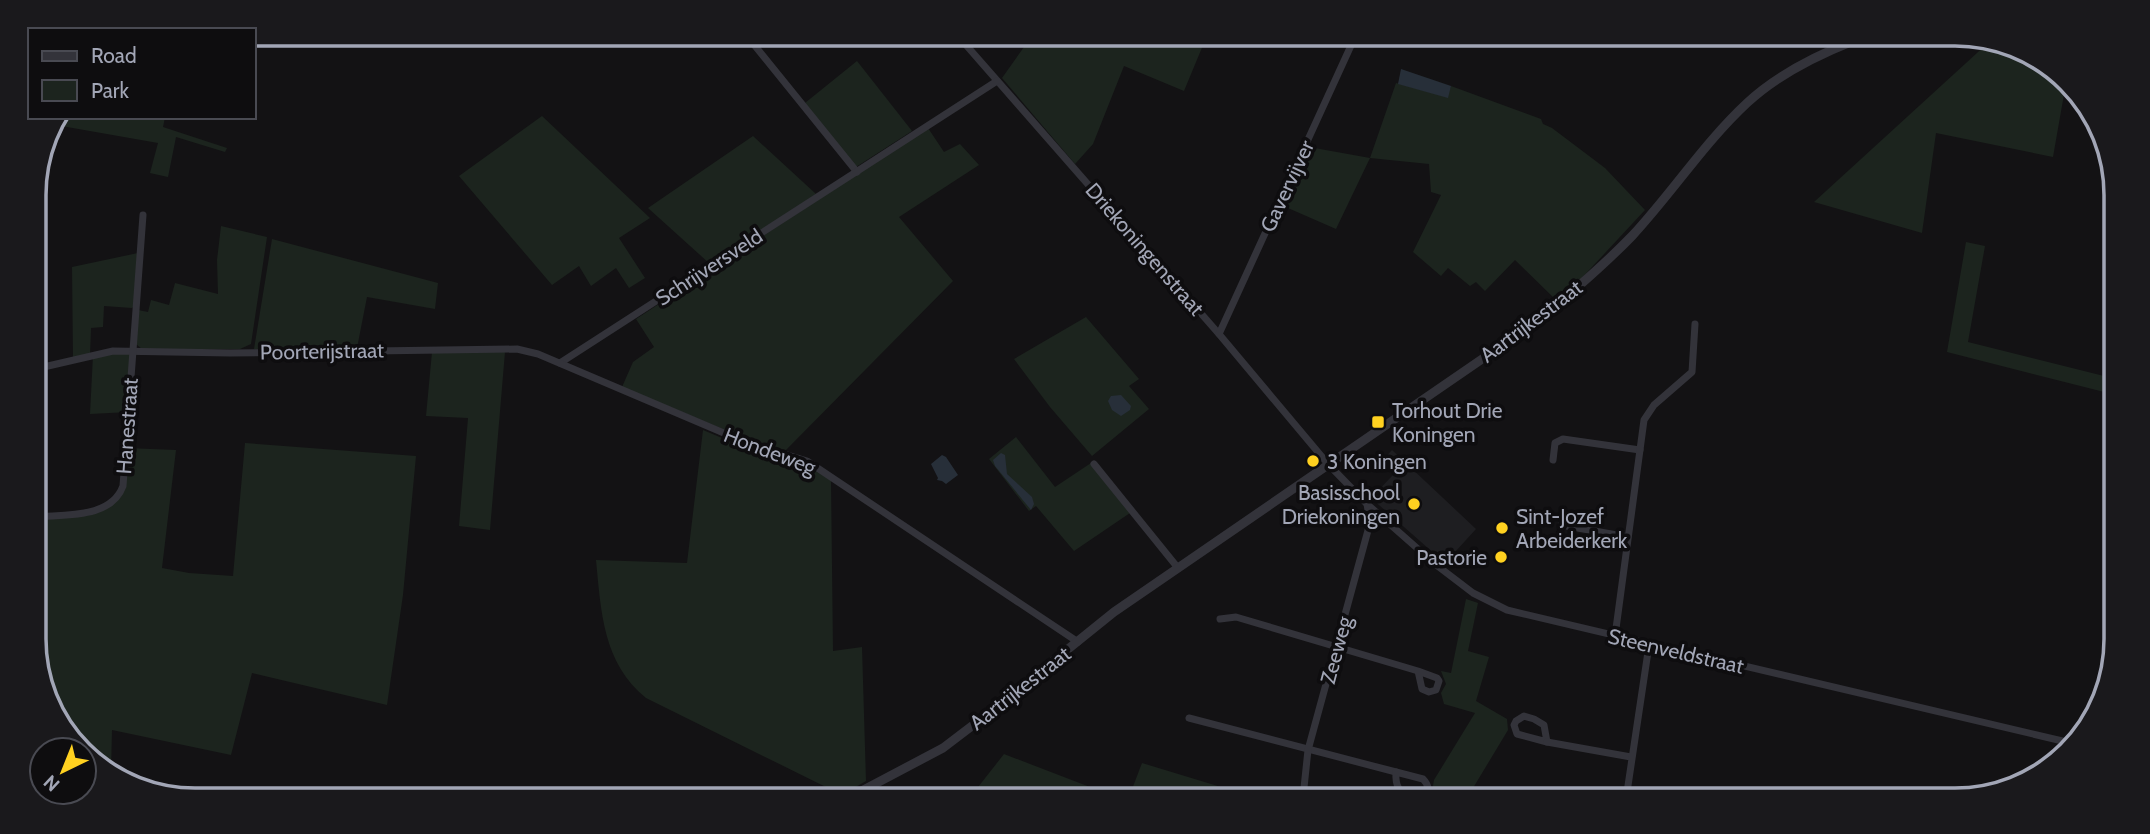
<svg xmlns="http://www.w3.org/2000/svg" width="2150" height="834" font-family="Cabin,sans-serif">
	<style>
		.built { fill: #1e1e21 }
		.green { fill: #1c241e }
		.water { fill: #272f39 }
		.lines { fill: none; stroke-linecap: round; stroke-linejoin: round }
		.minor { stroke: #33333a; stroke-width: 7 }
		.tertiary { stroke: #33333a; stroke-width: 9 }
		.poi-dot { fill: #ffd120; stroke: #0e0d0f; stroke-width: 2.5 }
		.labels { text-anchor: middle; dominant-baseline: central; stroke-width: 7; stroke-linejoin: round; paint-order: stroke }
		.street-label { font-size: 21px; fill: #a2a6b6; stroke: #0e0d0f }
		.poi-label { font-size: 21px; fill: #a2a6b6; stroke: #0e0d0f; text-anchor: start }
		.rim { fill: none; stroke: #a2a6b6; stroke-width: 3.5 }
	</style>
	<rect width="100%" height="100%" fill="#131214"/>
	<polygon class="built" points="1392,450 1476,529 1445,563 1371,498 1393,475 1381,462"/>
	<g class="green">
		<polygon points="1031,37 1206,38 1184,91 1124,66 1093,144 1075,164 1002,78"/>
		<polygon points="1989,42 2008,42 2066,83 2053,157 1936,133 1922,233 1814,202"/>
		<polygon points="857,61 912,131 856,167 805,103"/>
		<polygon points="1396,83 1447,97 1451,86 1541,119 1543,124 1552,128 1605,168 1645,210 1579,281 1556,300 1515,260 1485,291 1476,282 1470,286 1448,268 1441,276 1413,252 1441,195 1431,192 1429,164 1370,158 1336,229 1281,205 1309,147 1370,158"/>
		<polygon points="542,116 650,218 619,238 645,278 629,288 616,268 591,286 579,266 552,285 459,176"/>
		<polygon points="54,117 165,117 163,127 227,148 225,152 176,137 168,177 150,173 158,143 50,124"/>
		<polygon points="928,128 944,152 960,144 979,165 899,217 953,281 786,450 759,444 622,387 633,362 654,347 636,319"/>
		<polygon points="753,136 816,194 710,264 648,208"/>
		<polygon points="221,226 267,237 251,344 240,349 142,349 136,344 138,310 148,312 151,300 169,305 175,283 218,294 217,260"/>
		<polygon points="272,239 438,283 435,309 367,297 357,348 254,349"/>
		<polygon points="1966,242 1985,246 1968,342 2112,378 2112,394 1947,352"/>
		<polygon points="138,253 135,305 132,308 104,306 103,327 91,328 90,355 73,359 72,267"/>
		<polygon points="40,275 40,340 34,340 34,276"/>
		<polygon points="1086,317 1139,379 1129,386 1149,409 1092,456 1050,407 1014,359"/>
		<polygon points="133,351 129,412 90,414 93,355"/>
		<polygon points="432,352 505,352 490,530 459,526 468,418 426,416"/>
		<path d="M 703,430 L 748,449 L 801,462 L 831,480 L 833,651 L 862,647 L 866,781 L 842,795 L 646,698 C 603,663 601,612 596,560 L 687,563 Z"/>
		<polygon points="1016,437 1055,487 1091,463 1130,513 1074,551 1036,506 1029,511 989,459"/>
		<polygon points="245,443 416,456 403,595 387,705 252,673 231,755 112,730 111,771 84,753 84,750 73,746 36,671 35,517 93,511 120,494 126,448 176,450 162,568 189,573 233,576"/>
		<polygon points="1466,599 1478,603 1468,651 1489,657 1476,701 1507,719 1508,730 1467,798 1431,798 1434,780 1475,713 1444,704 1441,693 1446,684 1441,671 1451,673"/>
		<polygon points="1004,754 1116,797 971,796"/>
		<polygon points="1142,763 1244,794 1244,797 1129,797"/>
	</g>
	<g class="water">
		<polygon points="1401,69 1451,86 1448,98 1398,84"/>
		<polygon points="1121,395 1131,406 1130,410 1121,416 1112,410 1108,401 1111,396"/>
		<polygon points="1001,453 1005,455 1007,474 1032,497 1034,504 1031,510 995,466 993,460"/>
		<polygon points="942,455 946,457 958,475 946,484 942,481 937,480 938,478 931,464"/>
	</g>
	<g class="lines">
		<g class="minor">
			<polyline points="747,36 857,172"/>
			<polyline points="959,37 1219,334 1328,464 1367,504 1435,564 1473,593 1507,610 2071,743"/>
			<polyline points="1219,334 1354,39"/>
			<polyline points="560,363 997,81"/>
			<polyline points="35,369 113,351 230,353 517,349 538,354 745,442 807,461 1078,642"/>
			<polyline points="1553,460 1555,443 1563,439 1640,450"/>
			<polyline points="1094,464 1178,568"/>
			<path d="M 35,517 C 65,514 111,519 123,486 L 143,215"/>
			<polyline points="1561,525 1628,537"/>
			<polyline points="1220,619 1236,617 1418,671 1422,689 1429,692 1436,690 1439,681 1437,678 1418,671"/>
			<polyline points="1615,636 1644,420 1654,405 1692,372 1695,324"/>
			<polygon points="1524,716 1534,719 1544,725 1547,742 1517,734 1514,725 1516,721"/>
			<polyline points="1189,718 1396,772"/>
			<polyline points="1547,742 1631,757"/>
			<polyline points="1303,797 1308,750 1370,523 1367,504"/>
			<path d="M 1412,798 C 1399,793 1395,786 1396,772 L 1423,779 C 1429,785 1430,792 1424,798"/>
			<polyline points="1626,799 1649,645"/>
		</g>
		<path class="tertiary" d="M 854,795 L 943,748 L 985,716 L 1114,612 L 1536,322 C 1569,295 1602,267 1632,236 C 1672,193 1704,143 1747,103 C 1777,75 1815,56 1853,41"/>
	</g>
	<g class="poi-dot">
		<rect x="1371" y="415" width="14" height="14" rx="3.5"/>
		<circle cx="1313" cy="461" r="7"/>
		<circle cx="1414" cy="504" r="7"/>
		<circle cx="1502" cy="528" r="7"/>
		<circle cx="1501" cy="557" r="7"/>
	</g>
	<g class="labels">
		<g class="street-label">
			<text transform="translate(1287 186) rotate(-65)">Gavervijver</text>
			<text transform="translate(1145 249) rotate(49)">Driekoningenstraat</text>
			<text transform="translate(709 267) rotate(-33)">Schrijversveld</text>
			<text transform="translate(1531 321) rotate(-37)">Aartrijkestraat</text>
			<text transform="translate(322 351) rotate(-1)">Poorterijstraat</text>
			<text transform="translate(127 426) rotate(-86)">Hanestraat</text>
			<text transform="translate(770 451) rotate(21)">Hondeweg</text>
			<text transform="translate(1336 650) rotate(-75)">Zeeweg</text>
			<text transform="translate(1676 651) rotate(13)">Steenveldstraat</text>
			<text transform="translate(1020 688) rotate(-38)">Aartrijkestraat</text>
		</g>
		<g class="poi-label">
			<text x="1392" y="410">Torhout Drie<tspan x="1392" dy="24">Koningen</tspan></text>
			<text x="1327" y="461">3 Koningen</text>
			<text x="1400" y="492" text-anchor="end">Basisschool<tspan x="1400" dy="24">Driekoningen</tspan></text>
			<text x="1516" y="516">Sint-Jozef<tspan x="1516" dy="24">Arbeiderkerk</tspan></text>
			<text x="1487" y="557" text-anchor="end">Pastorie</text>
		</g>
	</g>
	<path d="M0 0H2150V834H0ZM195 46H1955A149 149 0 0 1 2104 195V639A149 149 0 0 1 1955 788H195A149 149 0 0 1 46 639V195A149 149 0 0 1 195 46Z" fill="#1a191c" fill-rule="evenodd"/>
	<path class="rim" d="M195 46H1955A149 149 0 0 1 2104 195V639A149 149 0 0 1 1955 788H195A149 149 0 0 1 46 639V195A149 149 0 0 1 195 46Z"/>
	<rect x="28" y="28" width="228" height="91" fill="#0e0d0f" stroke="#494a52" stroke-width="2"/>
	<rect x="42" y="51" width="35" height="10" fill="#33333a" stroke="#494a52" stroke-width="2"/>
	<text x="91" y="63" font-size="21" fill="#a2a6b6">Road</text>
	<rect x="42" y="80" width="35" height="21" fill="#1c241e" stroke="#494a52" stroke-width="2"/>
	<text x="91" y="98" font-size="21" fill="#a2a6b6">Park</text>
	<g transform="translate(63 771) rotate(223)"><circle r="33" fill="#0e0d0f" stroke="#494a52" stroke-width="2"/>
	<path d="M0-5L12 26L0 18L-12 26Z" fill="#ffd120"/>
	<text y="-10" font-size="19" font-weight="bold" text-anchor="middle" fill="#a2a6b6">N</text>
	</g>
</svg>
